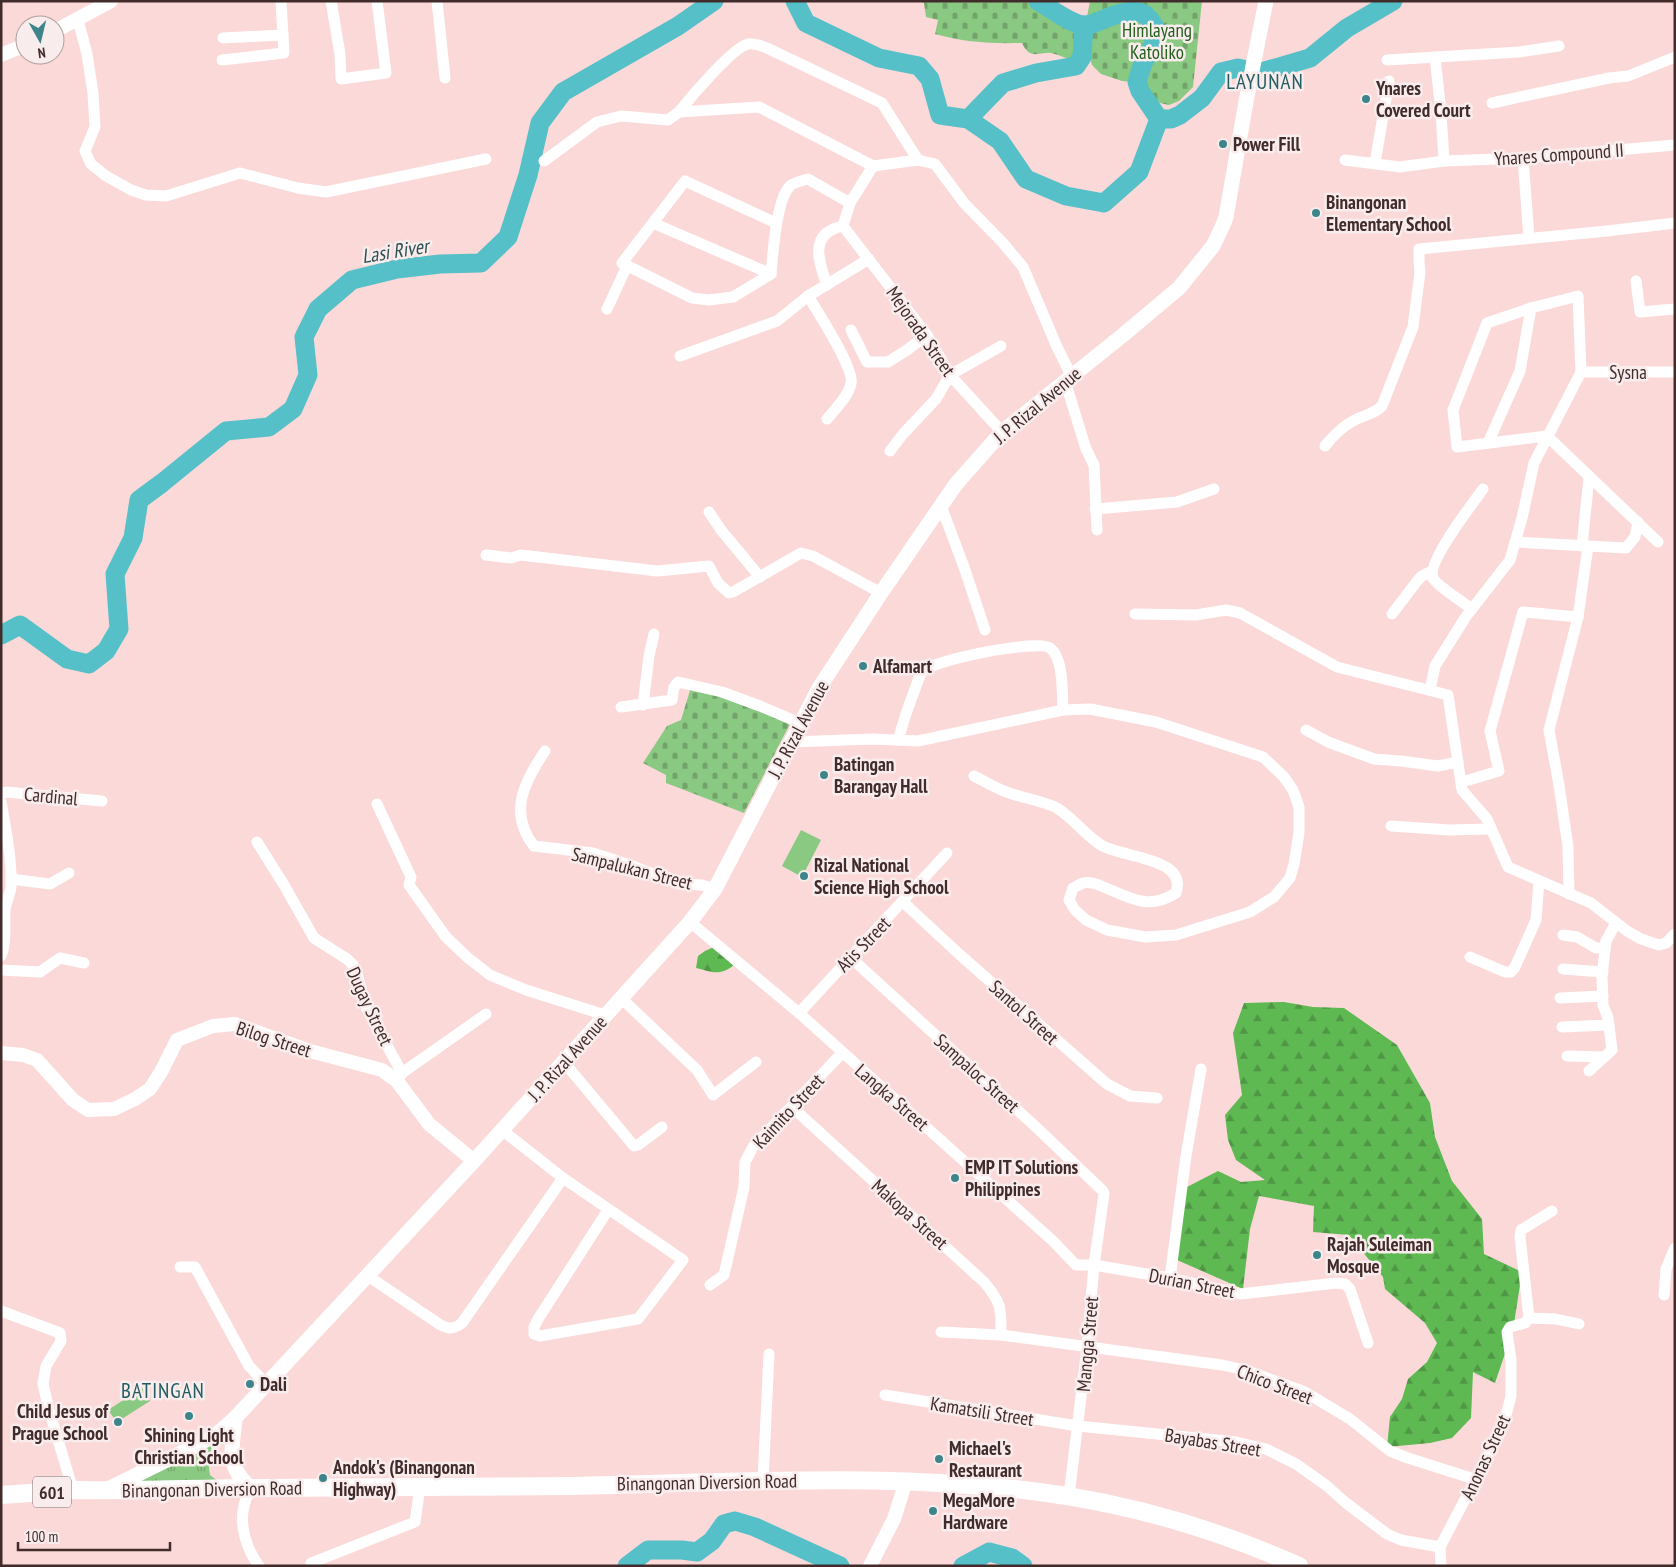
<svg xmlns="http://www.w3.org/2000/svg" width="1676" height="1567" font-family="'PT Sans Narrow',sans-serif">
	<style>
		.grass { fill: url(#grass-tufts) }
		.forest { fill: url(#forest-firs) }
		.cemetery { fill: url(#cemetery-stones) }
		.pitch { fill: #89c981 }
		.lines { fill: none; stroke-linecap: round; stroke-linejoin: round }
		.river { stroke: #55c0c8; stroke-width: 19 }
		.minor { stroke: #fff; stroke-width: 11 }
		.tertiary { stroke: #fff; stroke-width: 14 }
		.secondary { stroke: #fff; stroke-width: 15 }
		.primary { stroke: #fff; stroke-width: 18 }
		.poi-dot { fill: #3d858a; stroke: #f8edec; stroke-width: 2 }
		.labels { text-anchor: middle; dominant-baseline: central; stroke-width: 5; stroke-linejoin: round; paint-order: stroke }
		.shield { fill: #f8edec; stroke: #786665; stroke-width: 1 }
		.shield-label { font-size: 18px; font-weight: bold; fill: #412c2b }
		.park-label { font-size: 19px; fill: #225e1b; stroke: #f8edec }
		.poi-label { font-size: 19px; font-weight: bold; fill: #412c2b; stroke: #f8edec; text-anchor: start }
		.street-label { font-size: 19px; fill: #412c2b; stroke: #f8edec }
		.water-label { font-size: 20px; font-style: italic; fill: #2d4f51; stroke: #f8edec }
		.quarter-label { font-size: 21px; letter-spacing: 1px; fill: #225c60; stroke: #f8edec }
	</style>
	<defs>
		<pattern id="grass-tufts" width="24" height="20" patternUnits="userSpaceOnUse" patternTransform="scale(1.25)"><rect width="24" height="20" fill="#89c981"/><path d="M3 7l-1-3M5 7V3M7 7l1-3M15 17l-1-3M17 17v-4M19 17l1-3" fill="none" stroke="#72a36a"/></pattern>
		<pattern id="forest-firs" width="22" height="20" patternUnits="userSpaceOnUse" patternTransform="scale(1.25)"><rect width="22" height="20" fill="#5fb953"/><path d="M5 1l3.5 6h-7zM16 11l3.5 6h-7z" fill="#509745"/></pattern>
		<pattern id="cemetery-stones" width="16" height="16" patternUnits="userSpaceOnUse" patternTransform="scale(1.25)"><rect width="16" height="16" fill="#89c981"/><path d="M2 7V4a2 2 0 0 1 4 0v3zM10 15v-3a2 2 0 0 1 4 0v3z" fill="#72a36a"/></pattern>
	</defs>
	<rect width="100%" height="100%" fill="#fbd9d8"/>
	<path class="grass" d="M 215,1435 C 211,1451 207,1458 210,1475 L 219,1482 L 119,1484 Z"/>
	<g class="forest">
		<path d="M 714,947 L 733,961 L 733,966 C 719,976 712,972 696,968 L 698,956 L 705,951 Z"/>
		<polygon points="1284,1002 1313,1007 1344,1008 1397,1045 1430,1103 1435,1137 1452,1181 1482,1219 1484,1254 1522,1272 1513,1330 1495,1383 1473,1372 1471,1418 1452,1438 1430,1443 1387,1447 1390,1417 1402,1399 1408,1379 1427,1362 1437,1343 1425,1323 1385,1289 1383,1277 1349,1235 1313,1232 1314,1206 1259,1196 1250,1229 1243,1289 1177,1260 1185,1188 1218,1171 1241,1182 1265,1180 1236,1160 1228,1140 1225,1115 1242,1095 1233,1033 1244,1003"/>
	</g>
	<g class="cemetery">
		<path d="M 920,1 L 1033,1 L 1053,16 L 1071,23 L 1076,29 L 1086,29 L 1086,22 L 1090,1 L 1202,1 L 1193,87 L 1179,101 L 1169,105 L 1160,103 L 1151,96 L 1146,89 L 1144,79 L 1133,82 L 1122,81 L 1101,74 L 1092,65 L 1086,45 L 1078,47 L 1075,61 C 1067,59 1060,55 1051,53 C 1044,52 1036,56 1030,53 C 1026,51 1024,47 1022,43 C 992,44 963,42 935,34 L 938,20 L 926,17 L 924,3 Z"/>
		<polygon points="691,687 707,691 791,722 744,813 666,783 666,775 643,763 667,726 681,720"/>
	</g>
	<g class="pitch">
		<polygon points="801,830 821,840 802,877 782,866"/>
		<polygon points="142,1388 150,1401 117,1422 108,1410"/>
	</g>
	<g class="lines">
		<g class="river">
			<polyline points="795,1 806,23 879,58 919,66 930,79 940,115 968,119 1000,141 1026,179 1066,196 1104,203 1139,172 1159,119"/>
			<path d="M 1038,1 C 1050,8 1071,24 1083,25 C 1091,26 1096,22 1102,20 C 1113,15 1133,8 1144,14 C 1149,17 1153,24 1156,29 L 1153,46 L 1143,63 L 1137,82 L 1140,91 L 1159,119 L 1171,119 L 1180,115 L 1202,98 L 1221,72 L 1238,68 L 1258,73 L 1310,58 L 1347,28 L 1393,1"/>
			<polyline points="968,119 1003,83 1036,73 1076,66 1082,57 1084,25"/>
			<polyline points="1,635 20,625 67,659 89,664 106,651 119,629 115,574 133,538 139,500 162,483 226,431 269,427 293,409 308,375 304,337 318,309 352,280 397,269 440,264 481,263 508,237 528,175 540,123 563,92 678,26 714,1"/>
			<polyline points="627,1566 648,1550 682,1550 697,1552 712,1541 724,1524 735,1521 755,1527 840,1566"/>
			<polyline points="963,1566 989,1552 1012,1558 1023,1566"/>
		</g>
		<g class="minor">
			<polyline points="331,1 340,54 341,79 386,73 377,1"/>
			<polyline points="437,1 445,78"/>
			<polyline points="78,20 87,54 93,93 95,127 85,151 91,164 106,176 131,190 146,195 166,196 240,173 298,188 326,192 486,159"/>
			<polyline points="223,38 283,35"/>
			<polyline points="1435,57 1441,112 1444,161"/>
			<polyline points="222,60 284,53 281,1"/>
			<polyline points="1387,60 1519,52 1559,46"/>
			<polyline points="1492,103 1609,78 1628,76 1675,57"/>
			<path d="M 679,112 C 690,98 732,48 748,44 C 754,43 762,46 767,48 L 882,103 L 918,160"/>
			<polyline points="1523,158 1529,238"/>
			<polyline points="1345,160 1400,167 1444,161 1523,158 1675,145"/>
			<polyline points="544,161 597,122 621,116 668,120 679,112 759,107 873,166 918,160 935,164 964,203 1003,243 1023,267 1057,347 1071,375"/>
			<polyline points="1375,163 1389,81"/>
			<polyline points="653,223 771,274"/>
			<polyline points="843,226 927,335 950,375 1002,432"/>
			<polyline points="843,226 850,203 873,166"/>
			<polyline points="771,274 733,297 709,300 692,298 622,263 685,181 776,223"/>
			<path d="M 771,274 C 773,254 776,200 790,186 C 794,182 802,181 808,179 L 850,203"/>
			<polyline points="1636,281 1640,312 1675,309"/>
			<path d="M 827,285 C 818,260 809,233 843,226"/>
			<path d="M 808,296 C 817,311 855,369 851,384 C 848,397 835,409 827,419"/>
			<polyline points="607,309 627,266"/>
			<polyline points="851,330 867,362 888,362 907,350 927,335"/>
			<polyline points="680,356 777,321 808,296 869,259"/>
			<polyline points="1581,372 1675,372"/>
			<polyline points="1065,381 1086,449 1094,465 1097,530"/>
			<polyline points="1488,443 1520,371 1531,308"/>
			<path d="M 1325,446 C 1333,436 1342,427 1353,421 C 1363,415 1373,415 1382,406 L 1413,327 L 1420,272 L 1419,262 L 1419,249 L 1607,231 L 1675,223"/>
			<polyline points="890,451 903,434 936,399 950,375 1001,346"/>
			<polyline points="941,506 964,567 985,630"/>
			<polyline points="1095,509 1177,502 1214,489"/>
			<polyline points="709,512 721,530 760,577"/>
			<polyline points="1515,542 1626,548 1635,537 1638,522"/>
			<polyline points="1582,546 1589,477"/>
			<polyline points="486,555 511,558 521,555 657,571 709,566 718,583 729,593 733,592 801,553 813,556 881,593"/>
			<path d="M 1472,609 C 1464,603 1436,585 1433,578 C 1426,563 1473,503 1483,489"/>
			<polyline points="1135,614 1196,615 1226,610 1240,613 1337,667 1448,695 1462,790 1487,819 1508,867 1591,903 1627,931 1641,939 1659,945 1666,943 1675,934"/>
			<polyline points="1392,614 1418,580 1422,576 1432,571"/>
			<polyline points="1430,690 1435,666 1465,618 1510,560 1522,518 1534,463 1581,372 1578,296 1531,308 1487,323 1453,410 1457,447 1547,436 1658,542"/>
			<polyline points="643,705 649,656 654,634"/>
			<polyline points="621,707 672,700 674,687 678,682 722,692 760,706 800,723"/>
			<polyline points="1306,730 1328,742 1374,759 1401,761 1438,766 1458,762"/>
			<path d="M 898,740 C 903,722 909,704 916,686 C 918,682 919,676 922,672 C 931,660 1039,639 1050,648 C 1064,658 1062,694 1063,710"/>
			<path d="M 791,742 L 873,739 L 918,741 L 1063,710 L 1090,709 L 1156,722 L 1263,757 L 1284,777 L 1293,790 L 1299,807 L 1299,833 L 1294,864 L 1290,878 L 1274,897 L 1250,912 L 1176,935 L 1145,937 L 1107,930 L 1086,920 L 1075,910 L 1069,900 L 1073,888 C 1076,887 1080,884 1083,883 C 1091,881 1099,885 1106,888 C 1132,899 1149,910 1176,893 C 1188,857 1122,858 1101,845 C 1085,835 1073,818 1057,808 C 1044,801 1023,798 1009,793 C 997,789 986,782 974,776"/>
			<path d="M 545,751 C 524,782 508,813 534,846 L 593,853 L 633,866 L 679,884 L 702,885 L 715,889"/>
			<polyline points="1462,782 1499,771 1490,731 1523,612 1578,617"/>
			<polyline points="1,794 6,792 102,801"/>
			<path d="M 1,802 C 6,830 12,859 11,887 C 10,895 6,902 5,910 C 4,925 7,942 1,956"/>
			<polyline points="377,804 411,877 409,885 446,937 467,957 490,975 526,990 605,1015"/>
			<polyline points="1391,826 1449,830 1491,829"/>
			<polyline points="257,842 284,885 314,938 347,959 353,965 357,974 366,1007 402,1073 397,1081"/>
			<polyline points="11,879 50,884 69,873"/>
			<polyline points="1569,894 1568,847 1559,785 1549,730 1578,617 1588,546"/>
			<polyline points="903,902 959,954 1107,1084 1130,1096 1157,1098"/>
			<polyline points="690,922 799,1013 1053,1241 1076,1265 1094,1265 1170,1278 1241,1294 1336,1283 1345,1284 1350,1289 1368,1343"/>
			<polyline points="1563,935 1577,937 1596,948 1605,948"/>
			<polyline points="850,957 1036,1127 1103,1191 1104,1194 1094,1265 1087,1347 1069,1496"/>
			<polyline points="1470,957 1505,972 1511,972 1515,967 1536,920 1539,881"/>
			<polyline points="1563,969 1603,972"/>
			<polyline points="1,970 40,972 60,958 84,963"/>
			<polyline points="1560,998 1603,996"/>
			<polyline points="622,999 697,1070 713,1095 756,1062"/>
			<polyline points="799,1013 947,853"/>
			<polyline points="1562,1027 1609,1025"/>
			<polyline points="1567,1056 1603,1057"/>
			<polyline points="563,1061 634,1146 638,1145 662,1127"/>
			<polyline points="1589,1071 1612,1050 1608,1018 1603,1005 1602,976 1606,941 1616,923"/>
			<polyline points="402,1073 486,1014"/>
			<path d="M 792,1107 L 984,1282 C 1002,1303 1001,1309 1001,1335"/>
			<polyline points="502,1130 563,1178 683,1260 638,1319 540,1336 534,1334 534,1327 538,1319 608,1210"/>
			<polyline points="180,1267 195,1267 249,1366 267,1385"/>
			<path d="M 368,1276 L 439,1324 C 448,1329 453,1330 462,1323 L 563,1178"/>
			<polyline points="1170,1278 1186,1156 1201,1069"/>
			<polyline points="710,1285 724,1275 744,1187 745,1162 753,1147 842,1053"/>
			<polyline points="1664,1295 1666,1269 1675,1248"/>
			<polyline points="1,1311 60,1333 61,1341 46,1366 43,1384 49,1410 73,1490"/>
			<polyline points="1529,1318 1556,1319 1579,1324"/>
			<polyline points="941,1332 1001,1335 1222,1365 1245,1370 1305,1392 1350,1419 1390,1451 1408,1458 1474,1479"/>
			<polyline points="885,1395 1078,1426 1236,1442 1266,1449 1296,1464 1327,1486 1346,1503 1387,1534 1401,1540 1440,1547"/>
			<polyline points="763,1481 769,1354"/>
			<path d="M 251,1488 C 249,1494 245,1500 244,1506 C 239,1526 247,1550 259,1566"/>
			<polyline points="311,1563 415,1522 420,1487"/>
			<polyline points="1441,1566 1440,1547 1503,1427 1511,1396 1511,1360 1507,1332 1510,1327 1525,1323 1529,1318 1520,1237 1521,1230 1552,1211"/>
		</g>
		<g class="tertiary">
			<polyline points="55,31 111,1"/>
			<polyline points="1,55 25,45"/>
			<polyline points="1,1053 23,1055 37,1060 73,1100 88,1110 114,1109 135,1099 150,1089 161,1072 177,1040 213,1026 235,1024 310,1051 382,1070 397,1081 429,1124 474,1161"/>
			<polyline points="870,1566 894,1519 906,1481"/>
		</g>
		<g class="secondary">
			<path d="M 235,1418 C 233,1447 224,1466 251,1488"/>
			<polyline points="106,1490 191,1448 217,1434 235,1418 474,1161 690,922 715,889 819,688 881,593 956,484 1002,432 1123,335 1179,288 1213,246 1223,225 1226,217 1247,96 1266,1"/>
		</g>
		<path class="primary" d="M 1,1495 L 73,1490 C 138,1491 202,1488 266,1488 C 368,1487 469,1487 571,1486 C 736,1483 903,1470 1067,1496 C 1147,1509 1225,1533 1299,1566"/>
	</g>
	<g class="poi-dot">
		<circle cx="1366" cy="99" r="5"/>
		<circle cx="1223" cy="144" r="5"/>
		<circle cx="1316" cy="213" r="5"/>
		<circle cx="863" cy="666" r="5"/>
		<circle cx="824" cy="775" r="5"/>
		<circle cx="804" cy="876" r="5"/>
		<circle cx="955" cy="1178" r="5"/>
		<circle cx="1317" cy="1255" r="5"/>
		<circle cx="250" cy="1384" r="5"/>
		<circle cx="189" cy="1416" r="5"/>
		<circle cx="118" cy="1422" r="5"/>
		<circle cx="939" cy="1459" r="5"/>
		<circle cx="323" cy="1478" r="5"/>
		<circle cx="933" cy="1511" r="5"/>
	</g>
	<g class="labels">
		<rect class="shield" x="33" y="1476.5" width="38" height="31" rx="4"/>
		<g class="shield-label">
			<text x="52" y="1492">601</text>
		</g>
		<g class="park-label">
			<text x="1157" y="30">Himlayang<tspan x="1157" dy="22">Katoliko</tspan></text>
		</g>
		<g class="poi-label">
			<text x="1376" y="88">Ynares<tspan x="1376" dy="22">Covered Court</tspan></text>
			<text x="1233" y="144">Power Fill</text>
			<text x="1326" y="202">Binangonan<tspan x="1326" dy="22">Elementary School</tspan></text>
			<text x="873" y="666">Alfamart</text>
			<text x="834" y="764">Batingan<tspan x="834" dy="22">Barangay Hall</tspan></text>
			<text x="814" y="865">Rizal National<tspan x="814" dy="22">Science High School</tspan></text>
			<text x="965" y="1167">EMP IT Solutions<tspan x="965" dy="22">Philippines</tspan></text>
			<text x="1327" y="1244">Rajah Suleiman<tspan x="1327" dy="22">Mosque</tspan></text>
			<text x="260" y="1384">Dali</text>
			<text x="108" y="1411" text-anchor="end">Child Jesus of<tspan x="108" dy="22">Prague School</tspan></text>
			<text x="189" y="1435" text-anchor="middle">Shining Light<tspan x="189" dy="22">Christian School</tspan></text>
			<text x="949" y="1448">Michael's<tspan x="949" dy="22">Restaurant</tspan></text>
			<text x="333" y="1467">Andok's (Binangonan<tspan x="333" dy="22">Highway)</tspan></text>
			<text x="943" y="1500">MegaMore<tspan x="943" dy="22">Hardware</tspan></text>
		</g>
		<g class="street-label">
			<text transform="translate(1559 154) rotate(-4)">Ynares Compound II</text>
			<text transform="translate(921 331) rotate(55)">Mejorada Street</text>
			<text x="1628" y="372">Sysna</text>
			<text transform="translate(1037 405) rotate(-40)">J. P. Rizal Avenue</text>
			<text transform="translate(798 729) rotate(-62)">J. P. Rizal Avenue</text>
			<text transform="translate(51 796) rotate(5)">Cardinal</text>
			<text transform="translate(632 868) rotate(14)">Sampalukan Street</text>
			<text transform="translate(863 944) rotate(-46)">Atis Street</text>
			<text transform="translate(370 1006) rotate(65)">Dugay Street</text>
			<text transform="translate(1024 1012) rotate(42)">Santol Street</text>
			<text transform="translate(274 1039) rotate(18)">Bilog Street</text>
			<text transform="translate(567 1058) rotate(-48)">J. P. Rizal Avenue</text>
			<text transform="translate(977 1073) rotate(42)">Sampaloc Street</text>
			<text transform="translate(892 1097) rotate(41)">Langka Street</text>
			<text transform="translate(788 1111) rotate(-47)">Kaimito Street</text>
			<text transform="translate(910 1214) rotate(42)">Makopa Street</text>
			<text transform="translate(1192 1283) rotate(11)">Durian Street</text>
			<text transform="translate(1087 1344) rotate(-85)">Mangga Street</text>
			<text transform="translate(1275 1384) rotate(21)">Chico Street</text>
			<text transform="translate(982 1411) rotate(9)">Kamatsili Street</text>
			<text transform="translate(1213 1442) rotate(9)">Bayabas Street</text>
			<text transform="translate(1485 1457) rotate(-65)">Anonas Street</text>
			<text transform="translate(707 1482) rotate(-1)">Binangonan Diversion Road</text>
			<text transform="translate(212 1489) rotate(-1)">Binangonan Diversion Road</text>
		</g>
		<g class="water-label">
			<text transform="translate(395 251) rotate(-9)">Lasi River</text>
		</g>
		<g class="quarter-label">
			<text x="1265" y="81">LAYUNAN</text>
			<text x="163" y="1390">BATINGAN</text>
		</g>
	</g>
	<rect width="1676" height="1567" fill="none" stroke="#412c2b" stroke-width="5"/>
	<g transform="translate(40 40) rotate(172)"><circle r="24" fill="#f8edec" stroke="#afa09f"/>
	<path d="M0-4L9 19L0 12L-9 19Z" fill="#3d858a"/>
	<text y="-8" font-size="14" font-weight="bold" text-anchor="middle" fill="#412c2b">N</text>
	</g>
	<path d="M18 1542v8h152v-8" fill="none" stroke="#412c2b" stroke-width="2.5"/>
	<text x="25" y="1542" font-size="15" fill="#412c2b" stroke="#f8edec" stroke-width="4" paint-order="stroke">100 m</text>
</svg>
